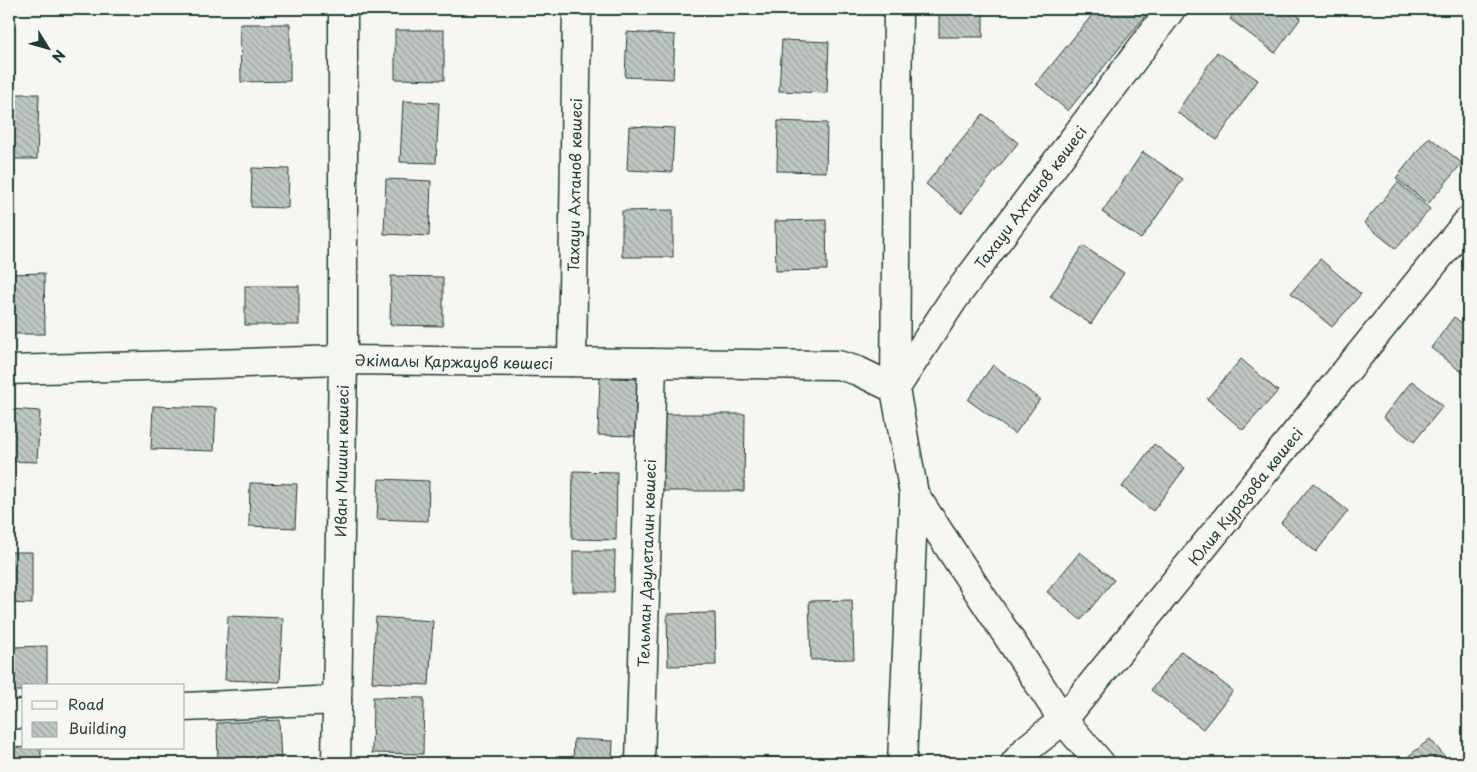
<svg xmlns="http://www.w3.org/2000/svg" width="1477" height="772" font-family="'Playpen Sans',sans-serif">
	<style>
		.building { fill: url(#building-back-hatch); stroke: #1f3d34 }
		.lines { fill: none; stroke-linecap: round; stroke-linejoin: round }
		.minor-casing { stroke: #1f3d34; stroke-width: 31 }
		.minor { stroke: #f6f6f2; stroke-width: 28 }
		.labels { text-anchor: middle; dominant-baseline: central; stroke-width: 4.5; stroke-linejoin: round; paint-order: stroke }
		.street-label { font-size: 15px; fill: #1f3d34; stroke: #f6f6f2 }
	</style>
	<defs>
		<pattern id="building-back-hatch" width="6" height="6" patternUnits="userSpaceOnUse" patternTransform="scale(1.25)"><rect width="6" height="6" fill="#c1c8c3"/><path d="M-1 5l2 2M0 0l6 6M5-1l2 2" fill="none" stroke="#9ca49f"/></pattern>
	</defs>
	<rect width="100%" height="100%" fill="#f6f6f2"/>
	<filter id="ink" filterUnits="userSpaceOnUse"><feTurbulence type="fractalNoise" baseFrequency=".02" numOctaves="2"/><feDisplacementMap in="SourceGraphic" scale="10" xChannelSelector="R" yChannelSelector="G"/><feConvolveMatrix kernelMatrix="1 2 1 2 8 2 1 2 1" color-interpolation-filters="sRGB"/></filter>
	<g filter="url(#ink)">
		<g class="building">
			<rect x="939" y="9" width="44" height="28"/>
			<polygon points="1097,9 1151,9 1068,111 1036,84"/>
			<polygon points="1237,9 1289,9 1301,18 1275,53 1230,19"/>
			<polygon points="240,24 290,24 290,81 241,82"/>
			<polygon points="395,30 444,30 444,80 395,79"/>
			<polygon points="627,32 675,35 673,79 625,77"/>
			<polygon points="782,40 829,42 827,93 779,91"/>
			<polygon points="1217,52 1258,80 1217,140 1177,112"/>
			<polygon points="9,94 39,94 37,159 9,159"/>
			<polygon points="403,101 439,103 436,163 400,162"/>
			<polygon points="983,114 1018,143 961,213 926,184"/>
			<polygon points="778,121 827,123 826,172 777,171"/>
			<polygon points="629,126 674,128 672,172 627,170"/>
			<polygon points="1429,137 1462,163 1428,204 1396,178"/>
			<polygon points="1143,152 1183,179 1141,239 1102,212"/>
			<polygon points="252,168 289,169 288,208 251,207"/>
			<polygon points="386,179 431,181 429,236 384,234"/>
			<polygon points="1398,182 1430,209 1396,249 1364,223"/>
			<polygon points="673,210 673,257 622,257 622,211"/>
			<polygon points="826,220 827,270 776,271 775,221"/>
			<polygon points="1083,246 1124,273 1091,324 1050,297"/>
			<polygon points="1320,259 1361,294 1332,327 1291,293"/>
			<polygon points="44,273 45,334 9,334 9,274"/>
			<polygon points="391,276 443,277 443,326 390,325"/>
			<rect x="245" y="286" width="54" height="39"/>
			<polygon points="1454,317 1468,328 1468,377 1431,348"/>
			<polygon points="1241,359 1278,391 1243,430 1207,399"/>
			<polygon points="993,365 1040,399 1015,434 968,400"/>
			<polygon points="600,377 637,379 635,436 598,435"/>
			<polygon points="1412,381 1443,406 1414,442 1383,417"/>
			<polygon points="153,406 216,408 214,451 151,449"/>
			<polygon points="9,409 40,411 37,462 9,461"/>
			<polygon points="663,414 745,414 744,491 662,491"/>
			<polygon points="1154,444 1185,468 1153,511 1122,487"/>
			<polygon points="573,471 617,472 616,540 572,539"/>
			<polygon points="379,479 429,481 428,521 377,519"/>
			<polygon points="250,483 297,484 295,528 249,526"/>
			<polygon points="1313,483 1348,511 1316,552 1281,523"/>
			<polygon points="573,551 615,551 614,592 573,592"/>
			<polygon points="9,552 32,552 32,604 9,603"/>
			<polygon points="1080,552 1114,580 1081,620 1047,592"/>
			<polygon points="852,600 854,659 811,660 809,601"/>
			<polygon points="715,613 716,665 668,666 667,614"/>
			<polygon points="228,616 283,618 280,682 225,680"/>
			<polygon points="376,617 433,621 429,685 372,682"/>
			<polygon points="47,646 47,686 24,686 24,691 13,691 13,647"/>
			<polygon points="1181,651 1233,691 1203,729 1151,690"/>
			<polygon points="373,697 424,698 423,754 372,753"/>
			<polygon points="279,720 281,763 218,763 217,723"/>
			<polygon points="574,739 613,741 612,763 573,763"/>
			<polygon points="1430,739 1450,763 1400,763"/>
			<polygon points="9,747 41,748 41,763 9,763"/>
			<polygon points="708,756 708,763 665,763 665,758"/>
			<polygon points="766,757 845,759 845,763 766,763"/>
		</g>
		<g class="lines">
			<g class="minor-casing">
				<g id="minor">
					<polyline points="898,9 895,389 914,494 1063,720 1100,763"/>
					<polyline points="572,362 577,9"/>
					<polyline points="9,370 343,360 838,365 858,371 895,389"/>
					<polyline points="895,389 953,300 1171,9"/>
					<polyline points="184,707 337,700"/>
					<polyline points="9,715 24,714"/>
					<polyline points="336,763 343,360 343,9"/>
					<polyline points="640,763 652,363"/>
					<polyline points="902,763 914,494"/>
					<polyline points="1015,763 1028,748 1063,720 1468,221"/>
				</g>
			</g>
			<use href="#minor" class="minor"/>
		</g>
	</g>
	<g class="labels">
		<g class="street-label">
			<text transform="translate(574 185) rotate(-89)">Тахауи Ахтанов көшесі</text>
			<text transform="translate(1030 197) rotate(-53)">Тахауи Ахтанов көшесі</text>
			<text transform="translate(454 361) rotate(1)">Әкімалы Қаржауов көшесі</text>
			<text transform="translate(341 461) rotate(-89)">Иван Мишин көшесі</text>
			<text transform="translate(1245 496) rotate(-51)">Юлия Куразова көшесі</text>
			<text transform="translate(646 563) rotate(-88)">Тельман Дәулеталин көшесі</text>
		</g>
	</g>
	<rect width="1477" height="772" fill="none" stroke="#f6f6f2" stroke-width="30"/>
	<rect x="15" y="15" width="1447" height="742" fill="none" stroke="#1f3d34" stroke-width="2" filter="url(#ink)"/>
	<rect x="22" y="684" width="162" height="65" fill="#f6f6f2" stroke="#a0aca6"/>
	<rect x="32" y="701" width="25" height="8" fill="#f6f6f2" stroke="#a0aca6"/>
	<text x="68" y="710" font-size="15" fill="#1f3d34">Road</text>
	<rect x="32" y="722" width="25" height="15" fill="url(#building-back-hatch)" stroke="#a0aca6"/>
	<text x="68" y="734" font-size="15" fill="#1f3d34">Building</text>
	<g transform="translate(48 48) rotate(127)" stroke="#f6f6f2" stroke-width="4" paint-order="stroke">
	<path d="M0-4L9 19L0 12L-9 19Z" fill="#1f3d34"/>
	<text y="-8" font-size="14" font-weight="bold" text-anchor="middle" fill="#1f3d34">N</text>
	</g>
</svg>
